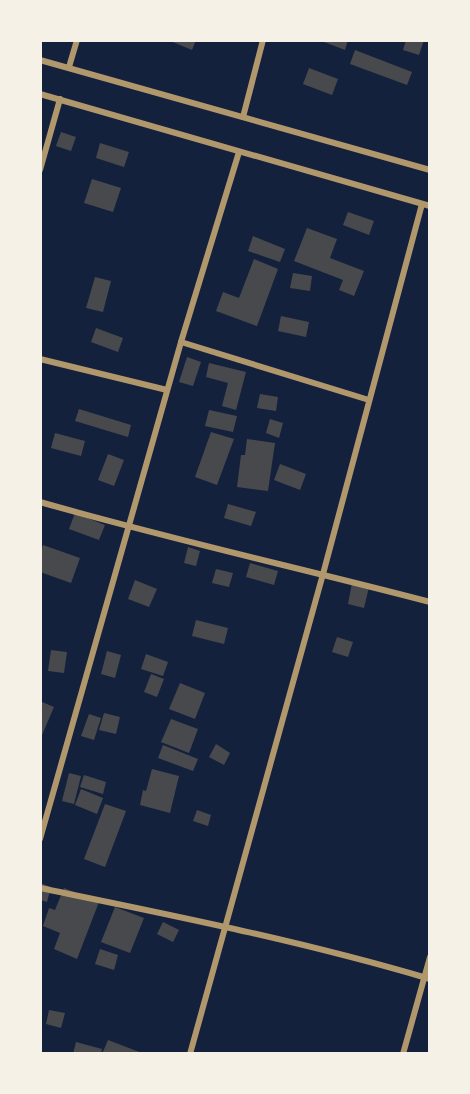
<svg xmlns="http://www.w3.org/2000/svg" width="470" height="1094" font-family="Lato,sans-serif">
	<style>
		.building { fill: #48494c }
		.lines { fill: none; stroke-linecap: round; stroke-linejoin: round }
		.minor { stroke: #b1986c; stroke-width: 6 }
	</style>
	<rect width="100%" height="100%" fill="#14213d"/>
	<g class="building">
		<polygon points="168,40 196,40 192,50"/>
		<polygon points="319,40 348,40 345,50"/>
		<polygon points="406,40 424,40 419,55 403,50"/>
		<polygon points="355,50 412,72 407,85 350,64"/>
		<polygon points="309,68 338,79 332,95 303,84"/>
		<polygon points="61,132 76,137 71,151 56,146"/>
		<polygon points="100,143 129,152 124,167 96,158"/>
		<polygon points="92,179 121,188 113,212 84,203"/>
		<polygon points="348,212 374,221 369,235 343,225"/>
		<polygon points="307,228 337,239 330,258 364,271 354,296 339,290 343,280 294,261"/>
		<polygon points="253,236 285,249 280,262 248,251"/>
		<polygon points="254,259 278,269 257,326 216,311 223,292 239,298"/>
		<polygon points="293,273 312,276 310,291 290,288"/>
		<polygon points="95,277 111,281 103,312 86,308"/>
		<polygon points="281,316 309,322 306,337 278,331"/>
		<polygon points="96,328 123,338 118,352 91,342"/>
		<polygon points="187,357 201,362 193,386 179,382"/>
		<polygon points="209,363 246,372 236,410 222,406 228,383 206,377"/>
		<polygon points="260,394 278,397 276,411 257,408"/>
		<polygon points="79,409 131,425 128,437 75,421"/>
		<polygon points="209,410 237,416 233,432 205,426"/>
		<polygon points="270,419 283,423 279,438 266,433"/>
		<polygon points="211,432 234,439 217,485 195,477"/>
		<polygon points="55,433 85,441 81,456 51,448"/>
		<polygon points="247,439 275,443 268,491 237,487 241,455 245,455"/>
		<polygon points="108,454 124,460 114,486 98,480"/>
		<polygon points="280,464 306,474 300,490 274,480"/>
		<polygon points="228,504 256,512 251,526 224,518"/>
		<polygon points="75,513 105,525 99,540 69,529"/>
		<polygon points="43,545 80,558 71,583 40,572 40,553"/>
		<polygon points="188,547 200,551 196,566 184,563"/>
		<polygon points="250,563 278,571 274,585 246,577"/>
		<polygon points="216,569 233,573 229,587 212,583"/>
		<polygon points="135,580 157,589 149,607 128,599"/>
		<polygon points="352,583 369,587 364,608 348,604"/>
		<polygon points="196,620 228,628 224,644 192,636"/>
		<polygon points="337,637 353,642 348,657 332,652"/>
		<polygon points="51,650 67,652 64,673 48,671"/>
		<polygon points="107,651 121,655 115,678 101,674"/>
		<polygon points="146,654 168,662 163,676 141,669"/>
		<polygon points="151,674 164,679 157,697 144,692"/>
		<polygon points="180,683 205,693 195,719 169,709"/>
		<polygon points="40,701 54,707 42,735 40,734"/>
		<polygon points="104,713 120,717 116,734 99,730"/>
		<polygon points="89,714 101,718 94,740 81,736"/>
		<polygon points="171,719 198,729 189,753 161,742"/>
		<polygon points="216,744 230,753 224,765 209,757"/>
		<polygon points="163,745 198,759 193,771 158,758"/>
		<polygon points="152,769 179,776 170,813 140,805 143,790 146,791"/>
		<polygon points="69,773 81,776 74,804 62,801"/>
		<polygon points="84,775 106,782 103,794 80,787"/>
		<polygon points="81,789 103,798 97,814 75,805"/>
		<polygon points="105,804 126,811 105,867 84,859"/>
		<polygon points="197,810 211,815 208,826 193,821"/>
		<polygon points="40,883 51,887 47,902 40,900"/>
		<polygon points="64,888 99,902 77,959 54,949 60,933 43,926 49,908 55,910"/>
		<polygon points="115,907 144,918 130,953 101,942"/>
		<polygon points="163,922 179,930 173,942 157,934"/>
		<polygon points="100,949 118,955 114,970 95,964"/>
		<polygon points="49,1010 65,1013 61,1028 46,1024"/>
		<polygon points="108,1040 142,1053 142,1054 102,1054"/>
		<polygon points="76,1042 102,1049 101,1054 73,1054"/>
	</g>
	<g class="lines">
		<g class="minor">
			<polyline points="40,60 430,170"/>
			<polyline points="69,67 77,40"/>
			<polyline points="40,94 430,206"/>
			<polyline points="243,117 263,40"/>
			<polyline points="239,152 181,342 369,400"/>
			<polyline points="40,170 60,99"/>
			<polyline points="40,359 167,390"/>
			<path d="M 40,502 C 169,539 300,568 430,602"/>
			<polyline points="40,839 181,342"/>
			<path d="M 40,888 C 171,915 302,941 430,979"/>
			<polyline points="190,1054 323,574 422,204"/>
			<polyline points="403,1054 430,957"/>
		</g>
	</g>
	<rect width="470" height="1094" fill="none" stroke="#f6f1e7" stroke-width="84"/>
</svg>
